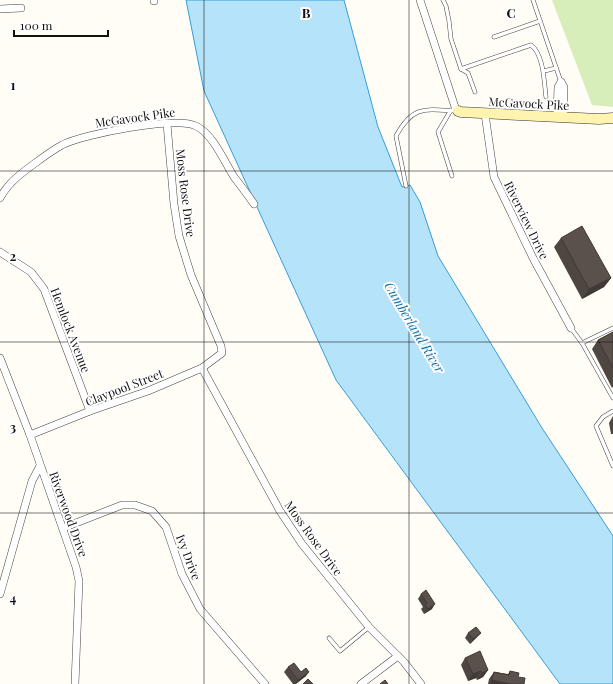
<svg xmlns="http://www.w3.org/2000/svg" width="613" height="684" font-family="'Playfair Display',serif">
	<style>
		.green { fill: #d7edba }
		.water { fill: #b5e3fa; stroke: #379dd7 }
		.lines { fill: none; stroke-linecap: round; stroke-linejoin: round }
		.lane-casing { stroke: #444; stroke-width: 4.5 }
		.street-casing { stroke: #444; stroke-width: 8 }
		.secondary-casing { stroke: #333; stroke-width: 11 }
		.lane { stroke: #fff; stroke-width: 3.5 }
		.street { stroke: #fff; stroke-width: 7 }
		.secondary { stroke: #fff3b0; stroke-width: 10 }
		.wall { fill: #4e4641 }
		.shaded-wall { fill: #403935 }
		.building { fill: #5b514c; stroke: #403935 }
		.grid { fill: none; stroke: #111; stroke-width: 1; stroke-opacity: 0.55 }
		.labels { text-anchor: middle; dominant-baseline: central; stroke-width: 4; stroke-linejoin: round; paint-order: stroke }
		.street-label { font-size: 12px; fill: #111; stroke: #fff }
		.water-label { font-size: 13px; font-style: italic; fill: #0f6fae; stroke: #fff }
		.grid-label { font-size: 13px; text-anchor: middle; font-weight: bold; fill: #111; stroke: #fff; stroke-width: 4; stroke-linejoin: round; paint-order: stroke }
	</style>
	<rect width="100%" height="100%" fill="#fffdf5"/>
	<polygon class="green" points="552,0 613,0 613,107 592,105"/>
	<polygon class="water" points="186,0 344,0 378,127 402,187 410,185 420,202 438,256 542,428 613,536 613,684 560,684 336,380 204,91"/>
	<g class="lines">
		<g class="lane-casing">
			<g id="lane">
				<polyline points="443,0 446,6 449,21 451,39 461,69 468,73 475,92"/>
				<polyline points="533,0 561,82"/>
				<polyline points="494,37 540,21"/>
				<path d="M 461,69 L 531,45 C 544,55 544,82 546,97"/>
				<polyline points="544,71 556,68"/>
				<polyline points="451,110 438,132 452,176"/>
				<path d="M 406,186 L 396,136 C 413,105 425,109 457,111"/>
				<polyline points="571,328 582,343"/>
				<polyline points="613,328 582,343 613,398"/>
				<polyline points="613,411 603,417 596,426 613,466"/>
				<polyline points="329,638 340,651 369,627"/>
			</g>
		</g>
		<g class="street-casing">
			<g id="street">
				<polyline points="154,0 154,1"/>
				<polyline points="420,0 455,107 458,111"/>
				<polyline points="0,9 21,8"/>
				<polyline points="561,82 564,87 563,117"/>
				<polyline points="485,114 494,177 533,258 571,328"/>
				<polyline points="557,116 558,87 561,82"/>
				<path d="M 0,198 C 3,193 7,187 11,183 C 19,174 51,151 62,145 C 84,134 175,116 196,126 C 213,134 224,161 234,177 C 241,186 248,195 254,204"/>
				<polyline points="0,252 31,272 44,289 90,411"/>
				<polyline points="0,358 30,435 76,567 79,581 75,684"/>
				<polyline points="202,368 280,511 302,544 369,627 404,662 421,684"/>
				<polyline points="30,435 90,411 148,391 202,368 222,353 221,346 191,275 179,236 174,204 167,124"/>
				<polyline points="63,528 122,505 135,505 152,511 166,527 182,574 200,609 265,684"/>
				<polyline points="0,594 32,481 40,466"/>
				<polyline points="361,684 398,656"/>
			</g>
		</g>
		<g class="secondary-casing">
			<polyline id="secondary" points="458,111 461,112 599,119 613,118"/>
		</g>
		<use href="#lane" class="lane"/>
		<use href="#street" class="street"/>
		<use href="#secondary" class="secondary"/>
	</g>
	<g class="wall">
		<polygon points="561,238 611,278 604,287 582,299 554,247"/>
		<polygon points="613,332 613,387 612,388 592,349 598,340"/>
		<polygon points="613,416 613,434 611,434 609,423"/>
		<polygon points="421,594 432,609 424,614 421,609 423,607 418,599"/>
		<polygon points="468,633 481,633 470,644 465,638"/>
		<polygon points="465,658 488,670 483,677 477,680 476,678 468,681 461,665"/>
		<polygon points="288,667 301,672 306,676 296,684 293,684 284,672"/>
		<polygon points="510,671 518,677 524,684 488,684 489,679 494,672 508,674"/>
	</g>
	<g class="shaded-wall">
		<polygon points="611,278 604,287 582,299 589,289"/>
		<polygon points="435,604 432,609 424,614 428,609"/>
		<polygon points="481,633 470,644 473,639"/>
		<polygon points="488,670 483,677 477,680 482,673"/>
		<polygon points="481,671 476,678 468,681 473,674"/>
		<polygon points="309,672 306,676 295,684 298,680"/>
		<polygon points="492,680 510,684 490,684"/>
	</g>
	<g class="building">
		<polygon points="582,226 611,278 589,289 561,238"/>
		<polygon points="613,332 613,368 598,340"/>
		<polygon points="426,590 435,604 428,609 425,604 427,603 421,594"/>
		<polygon points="476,627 481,633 473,639 468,633"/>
		<polygon points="480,651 488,670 482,673 481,671 473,674 465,658"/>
		<polygon points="294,663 301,672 306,668 309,672 298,680 288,667"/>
		<polygon points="510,671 519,673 518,677 525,678 524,684 510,684 492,680 494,672 509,675"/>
		<polygon points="308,679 313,684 303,684"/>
		<polygon points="385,680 388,684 380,684"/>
	</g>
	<path class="grid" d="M 204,0 L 204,684M 409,0 L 409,684M 0,171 L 613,171M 0,342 L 613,342M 0,513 L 613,513"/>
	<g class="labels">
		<g class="street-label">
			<text transform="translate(529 103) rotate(3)">McGavock Pike</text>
			<text transform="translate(135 117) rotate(-8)">McGavock Pike</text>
			<text transform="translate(186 193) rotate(83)">Moss Rose Drive</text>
			<text transform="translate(527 220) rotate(64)">Riverview Drive</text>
			<text transform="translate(71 330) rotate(69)">Hemlock Avenue</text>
			<text transform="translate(124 387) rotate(-21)">Claypool Street</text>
			<text transform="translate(69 514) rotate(70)">Riverwood Drive</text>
			<text transform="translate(314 538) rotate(54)">Moss Rose Drive</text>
			<text transform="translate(189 557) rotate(69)">Ivy Drive</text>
		</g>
		<g class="water-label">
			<text transform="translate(415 327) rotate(59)">Cumberland River</text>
		</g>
	</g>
	<g class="grid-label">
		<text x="306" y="18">B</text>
		<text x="511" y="18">C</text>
		<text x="13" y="90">1</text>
		<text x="13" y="261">2</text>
		<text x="13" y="432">3</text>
		<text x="13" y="603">4</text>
	</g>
	<path d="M14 30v6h94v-6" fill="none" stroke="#111111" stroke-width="2"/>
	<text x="20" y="30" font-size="12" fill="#111111" stroke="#ffffff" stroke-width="3" paint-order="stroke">100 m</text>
</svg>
